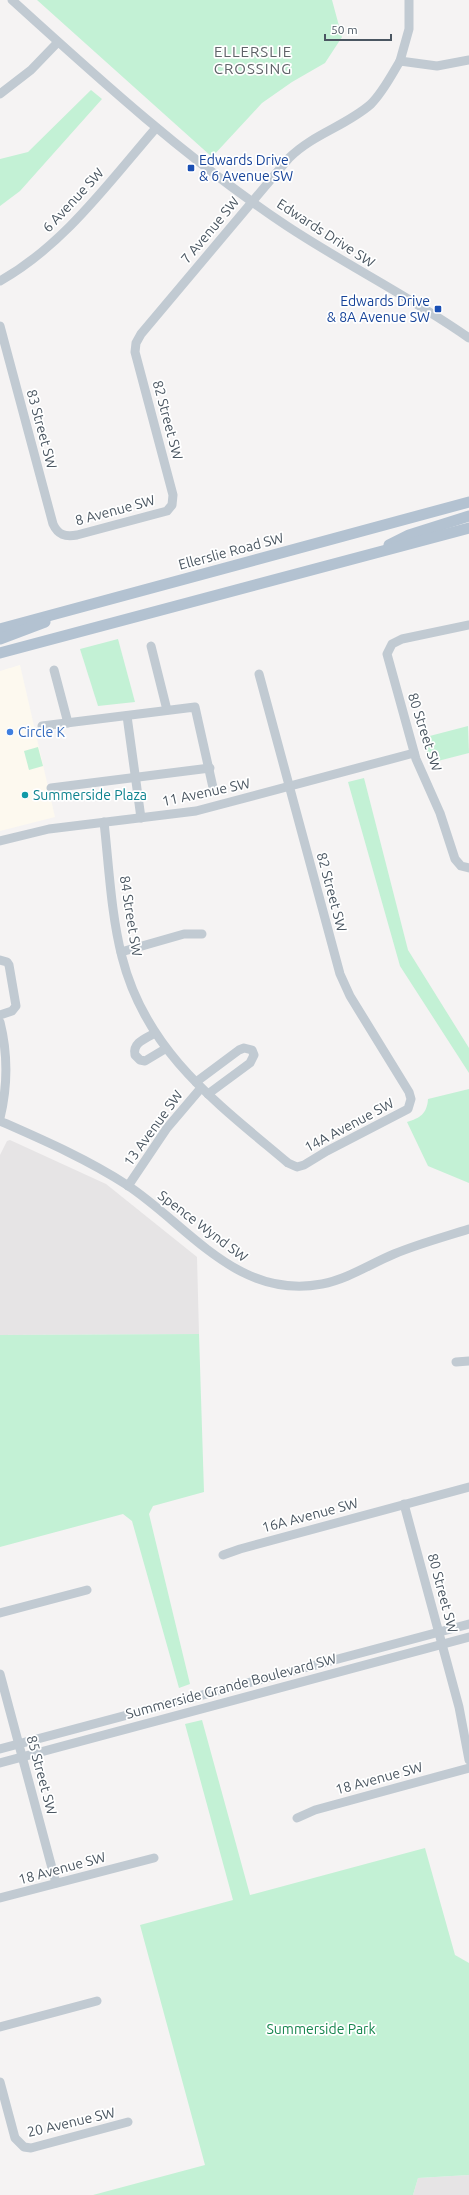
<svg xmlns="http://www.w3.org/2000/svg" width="469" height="2195" font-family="Ubuntu,sans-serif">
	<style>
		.commercial { fill: #fdf9ef }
		.education { fill: #e6e4e5 }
		.green { fill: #c3f1d5 }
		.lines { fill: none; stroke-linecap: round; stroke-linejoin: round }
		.minor { stroke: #c1cad2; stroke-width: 9 }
		.major { stroke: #b3c2d1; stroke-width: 11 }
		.transit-dot { fill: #1a4fb4; stroke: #fff; stroke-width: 1.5 }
		.shop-dot { fill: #3f7fe0; stroke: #fff; stroke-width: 1.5 }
		.culture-dot { fill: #0f9aa8; stroke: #fff; stroke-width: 1.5 }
		.labels { text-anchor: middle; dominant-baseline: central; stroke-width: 3.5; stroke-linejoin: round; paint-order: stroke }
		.transit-label { font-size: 14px; fill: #164399; stroke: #fff; text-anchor: start }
		.street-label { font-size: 14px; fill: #4a5661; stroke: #fff }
		.shop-label { font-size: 14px; fill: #366cbe; stroke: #fff; text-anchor: start }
		.culture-label { font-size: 14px; fill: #0d838f; stroke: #fff; text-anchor: start }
		.park-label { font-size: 14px; fill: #17864f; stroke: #fff }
		.neighbourhood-label { font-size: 15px; letter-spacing: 1px; fill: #5f6368; stroke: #fff }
	</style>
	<rect width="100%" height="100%" fill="#f5f3f3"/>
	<polygon class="commercial" points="20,665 55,817 0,831 0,671"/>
	<g class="education">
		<polygon points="10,1140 106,1184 197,1257 199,1334 0,1335 0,1155 7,1141"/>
		<polygon points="469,2175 469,2195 413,2195 418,2178"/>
	</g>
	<g class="green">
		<polygon points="37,0 332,0 342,37 325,63 292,82 262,103 212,157"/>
		<polygon points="91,90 102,99 20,191 0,206 0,159 28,152"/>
		<polygon points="118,639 135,702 98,706 80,649"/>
		<polygon points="468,726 469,753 430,763 422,738"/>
		<polygon points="38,747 43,766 29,770 24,751"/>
		<polygon points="364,778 408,950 469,1048 469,1073 400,966 348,782"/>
		<path d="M 469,1089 L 469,1183 L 428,1166 L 407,1122 C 420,1118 427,1114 428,1099 Z"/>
		<polygon points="199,1334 204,1492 153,1506 149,1514 190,1684 179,1688 132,1521 123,1514 0,1547 0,1335"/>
		<polygon points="202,1720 250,1895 425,1848 455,1955 469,1963 469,2175 418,2178 413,2195 93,2195 205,2165 140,1925 233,1900 185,1724"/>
	</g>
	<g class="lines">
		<g class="minor">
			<path d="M 12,0 C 100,80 188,160 287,226 C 346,265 411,297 469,338"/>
			<polyline points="400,61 409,29 409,0"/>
			<polyline points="0,94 31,70 58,42"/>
			<path d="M 0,281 C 64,245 109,182 156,128"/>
			<path d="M 0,326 L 53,524 C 58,535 65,537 77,535 L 167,511 L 172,505 L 173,495 L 135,352 L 136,343 L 141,334 L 289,158 C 313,134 346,126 371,104 C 383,92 391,76 400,61 L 437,66 L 469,60"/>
			<polyline points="469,625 402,639 392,644 387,654 416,759 440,813 455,859 461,866 469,868"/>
			<polyline points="151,646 167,710"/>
			<polyline points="54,670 68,723"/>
			<polyline points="127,716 141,818"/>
			<polyline points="42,726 195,707 214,792"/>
			<polyline points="51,788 210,768"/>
			<path d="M 104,822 C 109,867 111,914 122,957 C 146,1052 217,1103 288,1163 L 297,1167 L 304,1165 L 327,1151 L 408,1109 L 411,1099 L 409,1092 L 350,996 L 340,974 L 259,674"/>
			<polyline points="0,841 49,829 196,811 414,753"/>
			<polyline points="121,952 184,934 202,934"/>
			<polyline points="0,960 7,962 9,965 16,1006 12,1011 0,1015"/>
			<path d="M 0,1022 C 8,1054 8,1085 0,1118"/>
			<path d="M 155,1033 C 146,1038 132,1043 135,1055 L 140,1060 L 145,1061 L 165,1049"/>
			<polyline points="196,1082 239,1050 244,1048 252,1050 254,1055 250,1063 208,1094"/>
			<path d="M 0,1121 C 43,1140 87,1159 127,1185 C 189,1226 237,1300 322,1284 C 348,1279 370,1264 394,1254 C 418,1244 444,1237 469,1229"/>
			<polyline points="128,1186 167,1128 201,1088"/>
			<polyline points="456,1362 469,1361"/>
			<polyline points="404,1504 459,1707 469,1760"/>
			<polyline points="223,1555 240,1549 469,1487"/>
			<polyline points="0,1613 87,1590"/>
			<polyline points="0,1674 56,1883"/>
			<polyline points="0,1749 469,1624"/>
			<polyline points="0,1763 469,1637"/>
			<polyline points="297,1818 315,1810 469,1768"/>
			<polyline points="0,1898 154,1858"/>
			<polyline points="0,2027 97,2001"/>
			<polyline points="0,2082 15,2138 24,2147 31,2148 128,2122"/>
		</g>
		<g class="major">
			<polyline points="389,545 409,535 469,516"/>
			<polyline points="0,629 469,502"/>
			<polyline points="0,639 45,622"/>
			<polyline points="0,653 469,528"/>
		</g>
	</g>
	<g class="transit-dot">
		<rect x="187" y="164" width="8" height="8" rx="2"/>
		<rect x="434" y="305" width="8" height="8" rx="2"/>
	</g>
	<circle class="shop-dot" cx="10" cy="732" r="4"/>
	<circle class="culture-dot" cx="25" cy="795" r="4"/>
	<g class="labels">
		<g class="transit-label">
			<text x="199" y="160">Edwards Drive<tspan x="199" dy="16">&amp; 6 Avenue SW</tspan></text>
			<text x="430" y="301" text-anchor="end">Edwards Drive<tspan x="430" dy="16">&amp; 8A Avenue SW</tspan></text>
		</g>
		<g class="street-label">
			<text transform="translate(73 200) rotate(-47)">6 Avenue SW</text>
			<text transform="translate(210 230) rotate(-50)">7 Avenue SW</text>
			<text transform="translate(326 233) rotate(33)">Edwards Drive SW</text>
			<text transform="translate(168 420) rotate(75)">82 Street SW</text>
			<text transform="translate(42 429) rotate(75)">83 Street SW</text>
			<text transform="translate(115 510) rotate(-15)">8 Avenue SW</text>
			<text transform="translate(231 551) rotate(-15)">Ellerslie Road SW</text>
			<text transform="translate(425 732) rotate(72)">80 Street SW</text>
			<text transform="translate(206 792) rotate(-12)">11 Avenue SW</text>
			<text transform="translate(332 892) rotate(75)">82 Street SW</text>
			<text transform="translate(131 916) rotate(81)">84 Street SW</text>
			<text transform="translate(349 1125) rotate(-28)">14A Avenue SW</text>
			<text transform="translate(153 1128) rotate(-54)">13 Avenue SW</text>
			<text transform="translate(203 1226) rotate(37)">Spence Wynd SW</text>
			<text transform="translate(310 1515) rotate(-15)">16A Avenue SW</text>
			<text transform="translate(443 1593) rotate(75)">80 Street SW</text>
			<text transform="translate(231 1686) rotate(-15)">Summerside Grande Boulevard SW</text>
			<text transform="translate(42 1775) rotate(75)">85 Street SW</text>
			<text transform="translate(379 1778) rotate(-15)">18 Avenue SW</text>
			<text transform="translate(62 1868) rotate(-15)">18 Avenue SW</text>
			<text transform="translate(71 2122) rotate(-13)">20 Avenue SW</text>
		</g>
		<g class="shop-label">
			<text x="18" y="732">Circle K</text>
		</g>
		<g class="culture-label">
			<text x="33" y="795">Summerside Plaza</text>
		</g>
		<g class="park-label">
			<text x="321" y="2029">Summerside Park</text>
		</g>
		<g class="neighbourhood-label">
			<text x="253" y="51">ELLERSLIE<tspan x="253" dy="17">CROSSING</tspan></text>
		</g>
	</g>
	<path d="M325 34v6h66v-6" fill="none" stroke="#4a5661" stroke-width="2"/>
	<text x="331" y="34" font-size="12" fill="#4a5661" stroke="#ffffff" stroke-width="3" paint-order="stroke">50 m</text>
</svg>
